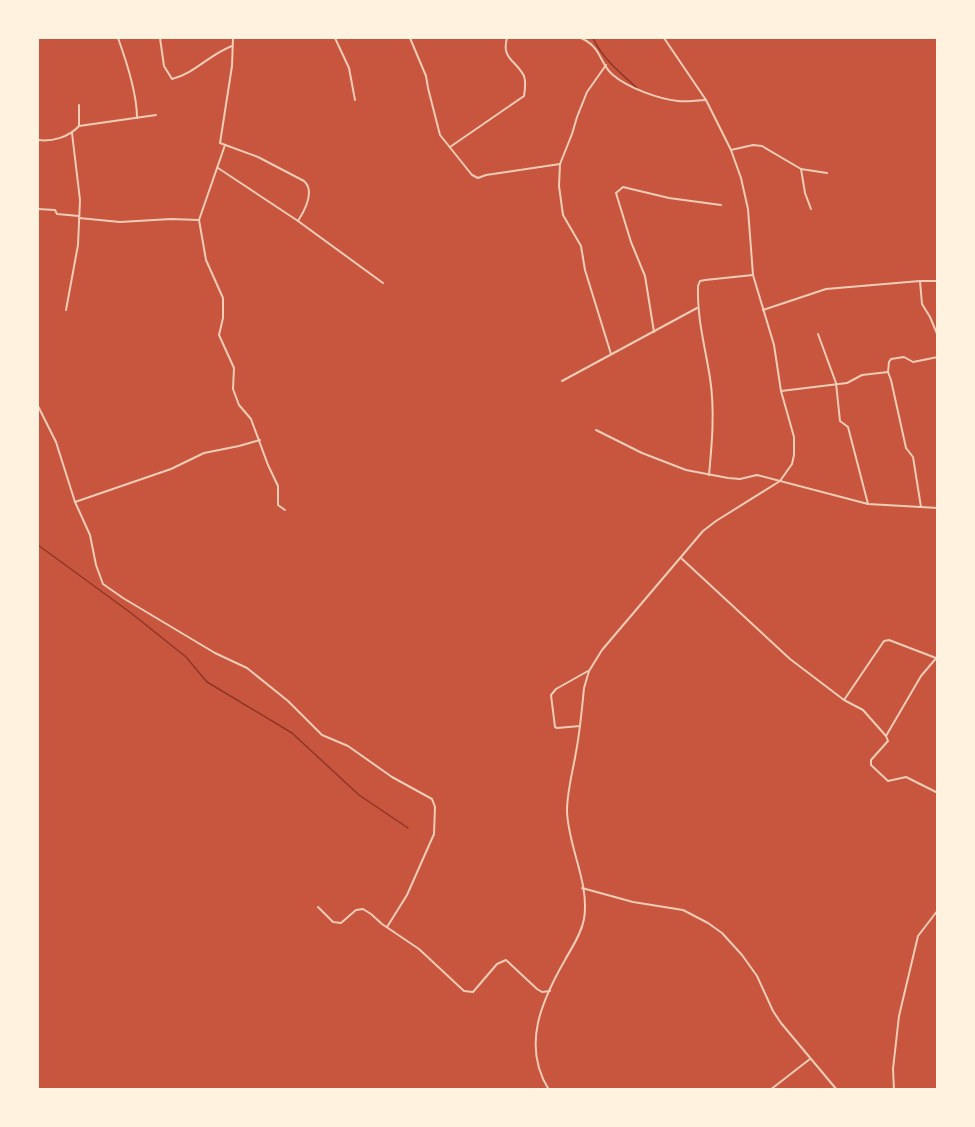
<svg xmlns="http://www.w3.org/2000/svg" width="975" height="1127" font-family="'Times New Roman',serif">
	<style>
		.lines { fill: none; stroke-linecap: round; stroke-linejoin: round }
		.stream { stroke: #8f3625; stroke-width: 1.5 }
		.minor { stroke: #f1ccb7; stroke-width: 2 }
	</style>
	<rect width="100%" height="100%" fill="#c8553d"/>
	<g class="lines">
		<g class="stream">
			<path d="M 593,38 C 602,58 620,73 637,88"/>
			<polyline points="38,545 131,613 186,657 207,682 292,733 359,795 408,828"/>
		</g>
		<g class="minor">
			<path d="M 118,38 C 126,60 137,95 137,118"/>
			<path d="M 160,38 L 164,66 L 172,79 C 194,74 210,54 232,46"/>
			<path d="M 233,38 L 232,66 L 220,143 L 258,157 L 304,181 C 315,191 305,210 298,221"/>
			<polyline points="335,38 349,68 355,100"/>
			<polyline points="410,38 426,76 428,88 440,135 472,175 478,178 486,175 560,164"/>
			<path d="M 581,38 C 603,48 599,64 613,75 C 628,88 659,99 678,101 C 687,102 697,100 706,100"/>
			<polyline points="606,65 587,92 577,117 572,134 560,164 559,186 563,215 581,246 585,270 611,354"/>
			<polyline points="79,126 156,115"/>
			<path d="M 38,140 C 52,142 69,137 79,126 L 79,105"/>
			<polyline points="225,145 199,220 206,260 223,298 223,318 219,335 234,368 233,389 239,405 251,419 268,465 278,486 278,505 285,510"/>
			<path d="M 450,147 L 524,96 C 525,90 526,82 524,76 C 516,60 501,59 507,38"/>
			<polyline points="731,150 753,145 762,146 801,169 827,173"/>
			<polyline points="218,168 298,221 383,283"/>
			<polyline points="801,169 805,193 811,209"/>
			<polyline points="38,209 55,210 57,214 79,216"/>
			<polyline points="79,218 120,222 171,219 199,220"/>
			<polyline points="920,281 922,304 930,317 938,336"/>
			<polyline points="66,310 78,245 80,200 72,133"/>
			<polyline points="763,310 826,289 920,281 938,281"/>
			<polyline points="654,332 645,276 631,242 616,193 623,187 669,198 721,205"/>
			<polyline points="818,334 836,383 840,421 848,427 868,504"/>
			<polyline points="888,372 889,362 891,359 904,357 913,362 938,357"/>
			<polyline points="562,381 697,308"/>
			<polyline points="781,391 847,383 862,375 888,372 891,380 906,448 913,457 921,507"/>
			<polyline points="38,406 56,442 75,502 90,535 96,565 103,584 123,598 215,653 247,668 288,701 322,735 348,746 392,777 432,799 435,807 434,834 407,895 387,927"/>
			<polyline points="596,430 642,453 686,470 728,478 740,479 757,475 868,504 938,508"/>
			<path d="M 709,475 C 712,443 715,410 710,378 C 705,346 697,319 698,286 L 700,281 L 705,280 L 753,275"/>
			<polyline points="75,502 171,469 204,453 239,446 260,440"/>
			<polyline points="681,558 790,659 844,700 863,710 886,736 888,741 871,760 871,765 888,781 906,777 938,793"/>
			<polyline points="844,700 884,641 889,640 936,658"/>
			<polyline points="580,726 557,728 555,727 551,695 556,689 588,671"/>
			<polyline points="886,736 921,676 938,656"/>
			<polyline points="582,888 633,902 683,910 708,923 722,933 742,955 757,976 773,1011 781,1023 837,1090"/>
			<polyline points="318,907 333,922 341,923 356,910 363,909 371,914 382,924 419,949 464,991 473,992 497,964 506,960 537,989 542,992 550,991"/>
			<path d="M 549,1090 C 521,1046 542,1000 565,960 C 572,947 581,935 584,919 C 590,883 568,847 567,811 C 567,791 573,771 576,752 C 580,731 582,709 584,688 L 589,671 L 602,650 L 703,531 L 716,521 L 780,481 L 792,464 L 794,455 L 794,437 L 781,391 L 774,345 L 753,275 L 748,209 L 741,178 L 731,150 L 706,100 L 664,38"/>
			<polyline points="770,1090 810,1059"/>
			<polyline points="894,1090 893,1069 899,1016 918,936 938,910"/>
		</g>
	</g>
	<rect width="975" height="1127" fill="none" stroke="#fff3e0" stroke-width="78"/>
</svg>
